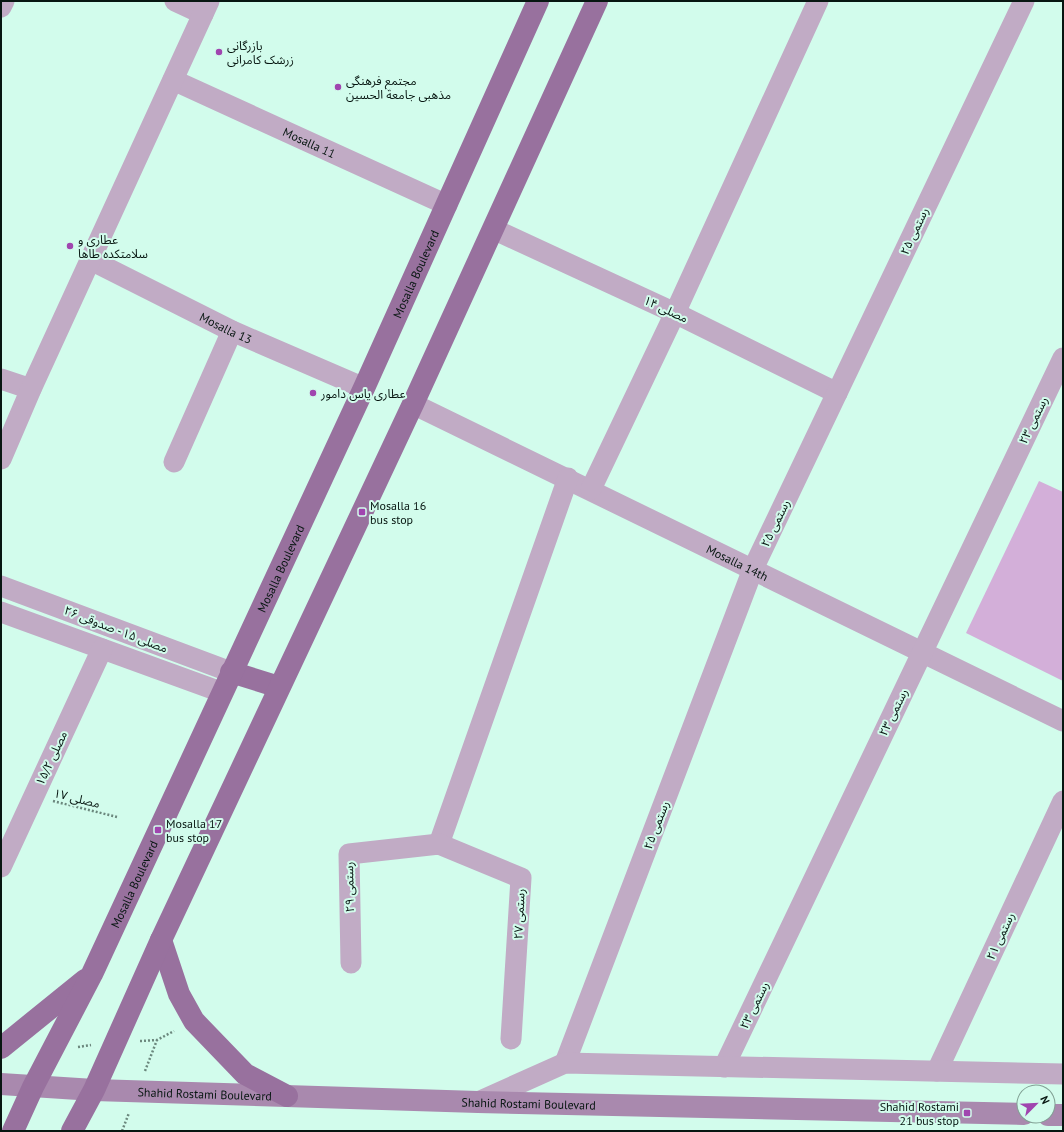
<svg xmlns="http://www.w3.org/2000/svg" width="1064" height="1132" font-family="'PT Sans','Noto Sans Arabic',sans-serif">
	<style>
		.green { fill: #d3afd9 }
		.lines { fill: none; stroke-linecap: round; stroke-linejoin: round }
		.path { stroke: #6b877d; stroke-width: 2.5; stroke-dasharray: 2 2; stroke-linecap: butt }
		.minor { stroke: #c1abc5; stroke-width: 21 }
		.secondary { stroke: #a989ae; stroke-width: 22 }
		.primary { stroke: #98719e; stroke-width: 22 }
		.poi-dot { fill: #a045af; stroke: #d2fcec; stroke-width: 1.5 }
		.labels { text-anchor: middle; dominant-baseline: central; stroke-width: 4; stroke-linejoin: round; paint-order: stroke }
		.poi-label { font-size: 12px; fill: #071611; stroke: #d2fcec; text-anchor: start }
		.street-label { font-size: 12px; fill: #071611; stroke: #d2fcec }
	</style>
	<rect width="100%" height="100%" fill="#d2fcec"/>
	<polygon class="green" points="1039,481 1063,492 1063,681 966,633"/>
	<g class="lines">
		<g class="path">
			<polyline points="53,801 117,817"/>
			<polyline points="140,1041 157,1040 174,1031"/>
			<polyline points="78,1047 91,1045"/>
			<polyline points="145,1071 157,1040"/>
			<polyline points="122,1131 129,1113"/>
		</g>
		<g class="minor">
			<polyline points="175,1 203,14"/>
			<polyline points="1,7 4,1"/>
			<path id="s1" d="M 173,80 L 447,205"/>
			<polyline points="493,229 675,313 837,393"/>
			<path id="s2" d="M 91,260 L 232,331 L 364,388"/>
			<polyline points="1,379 31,389"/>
			<path id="s3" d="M 413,404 L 1063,721"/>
			<polyline points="1,459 31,389 209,1"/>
			<polyline points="174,462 232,331"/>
			<polyline points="591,489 675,313 818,1"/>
			<polyline points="1,586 231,672"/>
			<polyline points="1,612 221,692"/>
			<polyline points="439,844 568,478"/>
			<polyline points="1,867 102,649"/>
			<polyline points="351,963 349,854 439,844 521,878 511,1039"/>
			<polyline points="565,1063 753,569 1024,1"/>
			<polyline points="724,1067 1063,358"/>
			<polyline points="937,1071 1063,801"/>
			<polyline points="478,1102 565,1063 1063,1074"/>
		</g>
		<g class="secondary">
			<path id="s4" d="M 1,1084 L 94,1090 L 478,1102 L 1024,1114"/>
			<polyline points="1048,1115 1063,1115"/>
		</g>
		<g class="primary">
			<polyline points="231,672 279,687"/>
			<polyline points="161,940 179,994 194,1021 245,1074 287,1096"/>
			<polyline points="1,1048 85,980"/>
			<path id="s5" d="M 13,1131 L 33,1087 L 92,974 L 364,388 L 538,1"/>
			<polyline points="72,1131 94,1090 161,940 413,404 597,1"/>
		</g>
	</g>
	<g class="poi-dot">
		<circle cx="219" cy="52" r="4"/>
		<circle cx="338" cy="87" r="4"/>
		<circle cx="70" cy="246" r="4"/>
		<circle cx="313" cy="393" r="4"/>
		<rect x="358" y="508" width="8" height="8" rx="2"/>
		<rect x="154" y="826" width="8" height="8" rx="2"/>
		<rect x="963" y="1109" width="8" height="8" rx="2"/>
	</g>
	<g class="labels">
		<g class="poi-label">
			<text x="227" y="45">بازرگانی<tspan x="227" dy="14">زرشک کامرانی</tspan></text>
			<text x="346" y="80">مجتمع فرهنگی<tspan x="346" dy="14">مذهبی جامعة الحسین</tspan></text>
			<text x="78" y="239">عطاری و<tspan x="78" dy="14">سلامتکده طاها</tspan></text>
			<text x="321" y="393">عطاری یاس دامور</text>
			<text x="370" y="505">Mosalla 16<tspan x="370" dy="14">bus stop</tspan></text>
			<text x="166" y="823">Mosalla 17<tspan x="166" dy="14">bus stop</tspan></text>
			<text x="959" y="1106" text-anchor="end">Shahid Rostami<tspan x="959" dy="14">21 bus stop</tspan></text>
		</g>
		<g class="street-label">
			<text stroke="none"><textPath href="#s1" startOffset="150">Mosalla 11</textPath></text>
			<text transform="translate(914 231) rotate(-65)">رستمی ۲۵</text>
			<text stroke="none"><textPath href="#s5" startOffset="947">Mosalla Boulevard</textPath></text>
			<text transform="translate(666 309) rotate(25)">مصلی ۱۴</text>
			<text stroke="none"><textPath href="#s2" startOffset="151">Mosalla 13</textPath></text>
			<text transform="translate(1033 420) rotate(-64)">رستمی ۲۳</text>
			<text transform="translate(775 523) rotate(-64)">رستمی ۲۵</text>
			<text stroke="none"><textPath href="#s3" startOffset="361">Mosalla 14th</textPath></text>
			<text stroke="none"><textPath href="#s5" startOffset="623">Mosalla Boulevard</textPath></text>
			<text transform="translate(116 629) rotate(21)">مصلی ۱۵ - صدوقی ۲۶</text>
			<text transform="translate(893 712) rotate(-64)">رستمی ۲۳</text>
			<text transform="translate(51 758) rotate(-65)">مصلی ۱۵/۲</text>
			<text transform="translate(77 798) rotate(14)">مصلی ۱۷</text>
			<text transform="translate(656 825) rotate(-69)">رستمی ۲۵</text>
			<text stroke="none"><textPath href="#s5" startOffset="275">Mosalla Boulevard</textPath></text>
			<text transform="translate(349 887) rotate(-91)">رستمی ۲۹</text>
			<text transform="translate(519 914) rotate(-87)">رستمی ۲۷</text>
			<text transform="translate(1000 936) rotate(-65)">رستمی ۲۱</text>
			<text transform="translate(754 1005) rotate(-64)">رستمی ۲۳</text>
			<text stroke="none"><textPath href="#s4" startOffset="204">Shahid Rostami Boulevard</textPath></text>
			<text stroke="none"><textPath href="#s4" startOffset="528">Shahid Rostami Boulevard</textPath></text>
		</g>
	</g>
	<rect width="1064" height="1132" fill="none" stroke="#071611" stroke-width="4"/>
	<g transform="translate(1036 1104) rotate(66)"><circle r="19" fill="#d2fcec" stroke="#81a094"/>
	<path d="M0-3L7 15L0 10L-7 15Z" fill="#a045af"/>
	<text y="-6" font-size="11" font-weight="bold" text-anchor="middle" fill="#071611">N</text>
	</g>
</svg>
